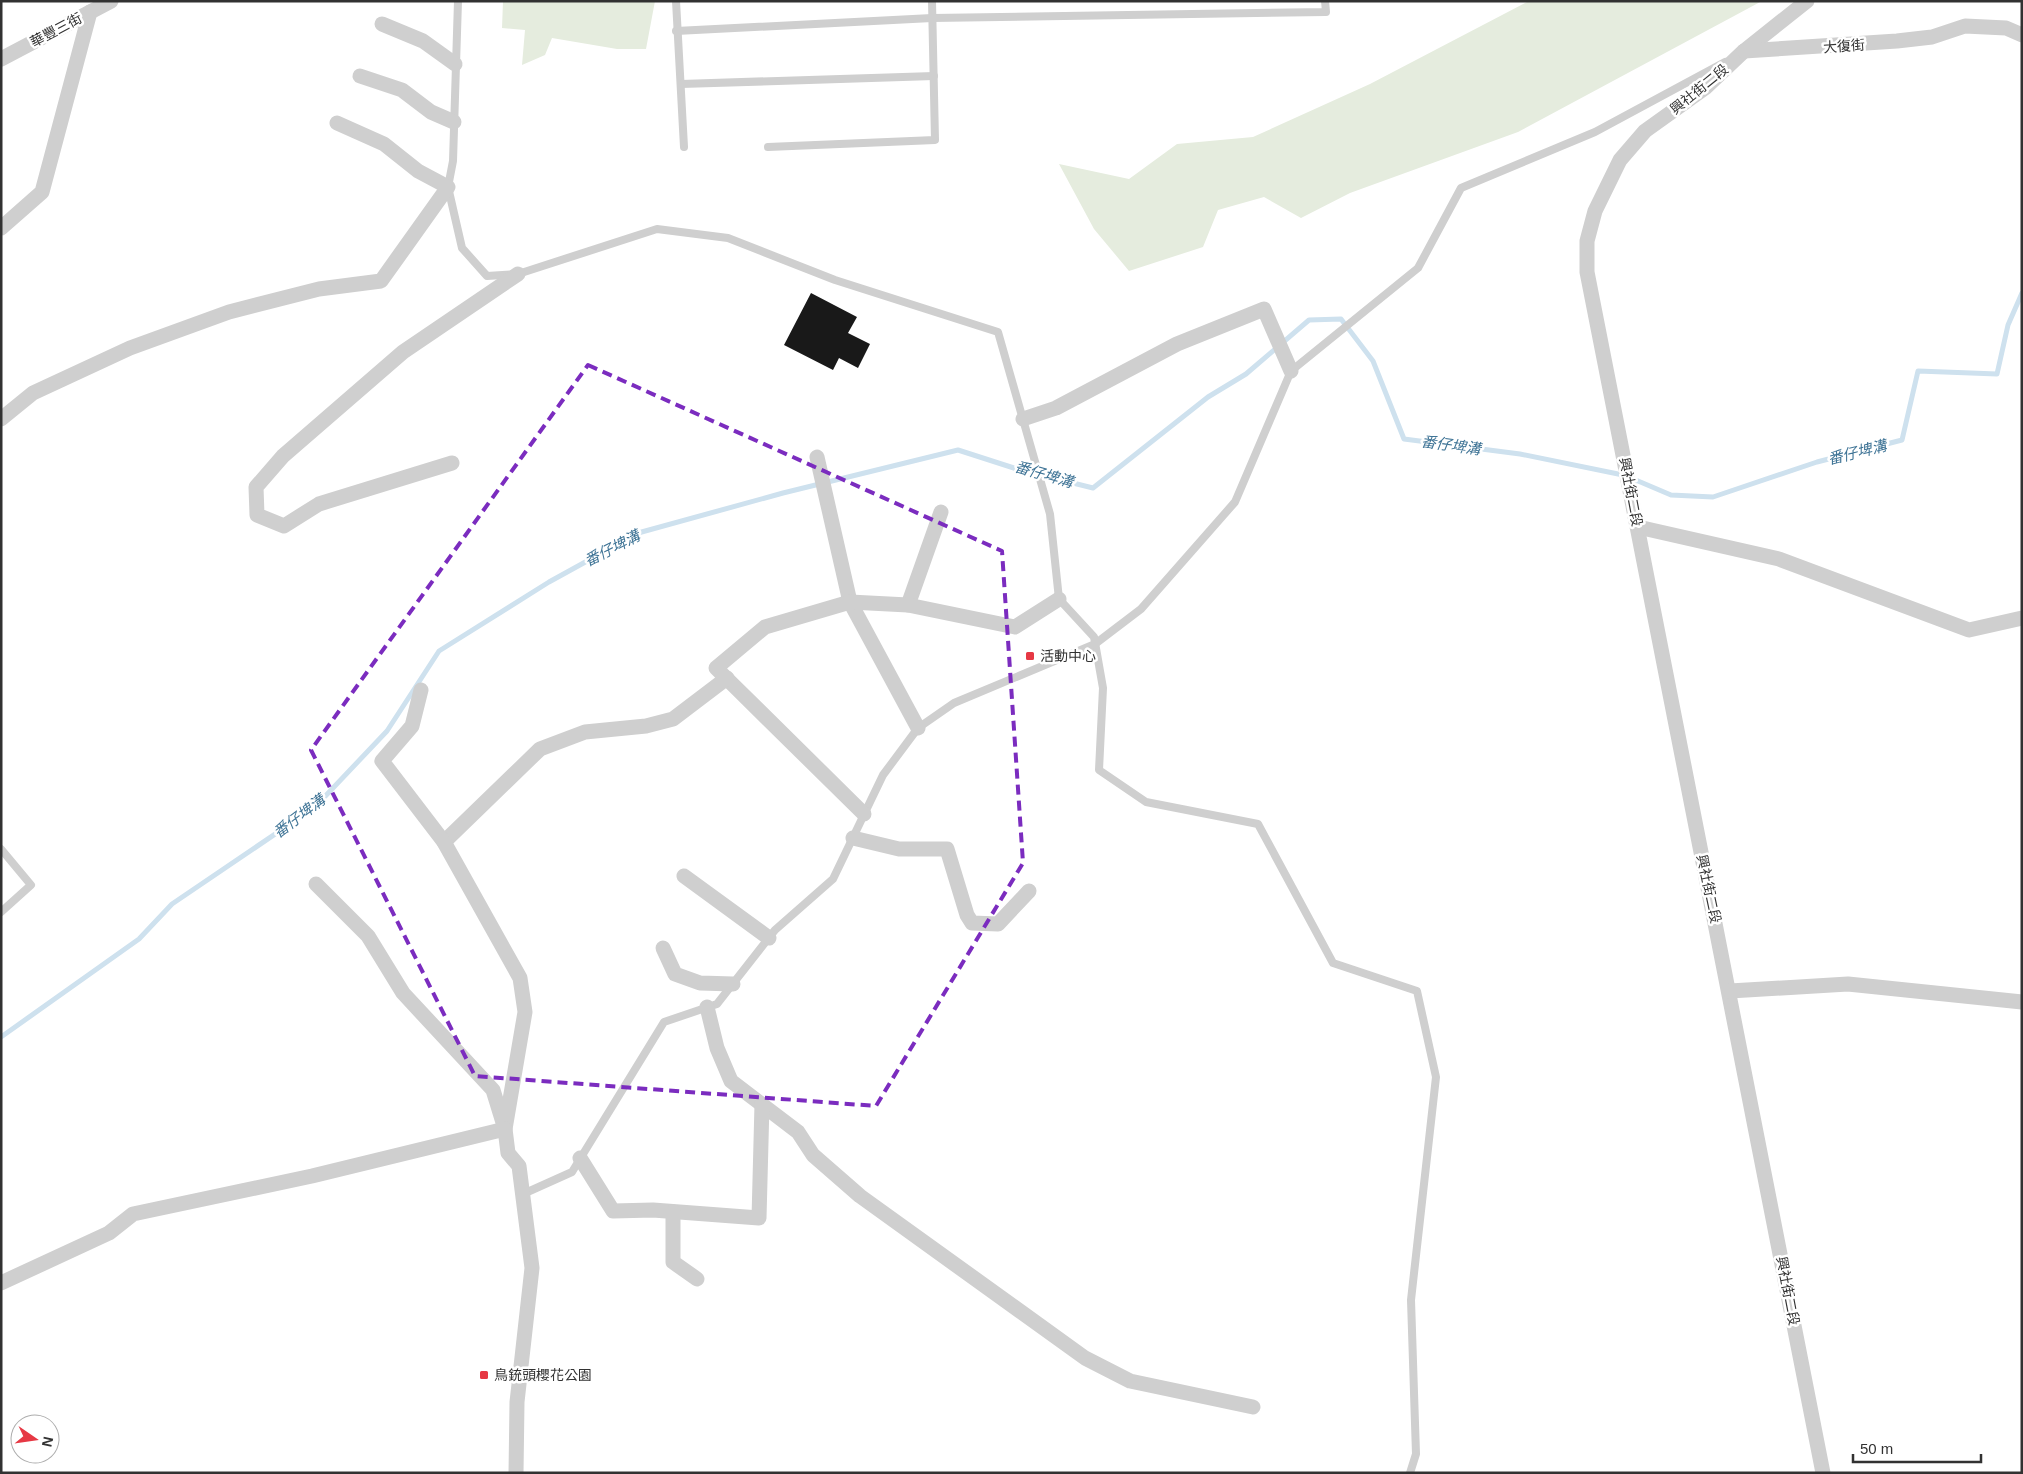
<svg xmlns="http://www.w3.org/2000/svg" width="2023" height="1474" font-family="Helvetica,'Noto Sans TC',sans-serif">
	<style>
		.green { fill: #e5ecde }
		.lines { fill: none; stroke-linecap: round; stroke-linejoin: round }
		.stream { stroke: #cee1ee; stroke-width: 5 }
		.building { fill: #191919 }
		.lane { stroke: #cfcfcf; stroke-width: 8 }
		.street { stroke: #cfcfcf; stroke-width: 15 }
		.marked { fill: none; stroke: #7b2cbf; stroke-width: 4; stroke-dasharray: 10 6; stroke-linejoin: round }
		.poi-dot { fill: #e63844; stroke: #fff; stroke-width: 2 }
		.labels { text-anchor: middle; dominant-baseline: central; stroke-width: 5; stroke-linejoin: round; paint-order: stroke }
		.street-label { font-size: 14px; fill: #323232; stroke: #fff }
		.poi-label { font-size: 14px; fill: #323232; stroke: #fff; text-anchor: start }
		.water-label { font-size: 15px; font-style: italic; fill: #3f7496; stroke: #fff }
	</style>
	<rect width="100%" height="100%" fill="#fff"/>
	<g class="green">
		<polygon points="503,1 655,1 646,49 617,49 552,38 545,55 522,65 525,30 502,28"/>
		<polygon points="1529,1 1762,1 1518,132 1350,193 1301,218 1264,197 1218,210 1203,247 1129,271 1094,229 1059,164 1129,179 1177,144 1253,137 1370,84"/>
	</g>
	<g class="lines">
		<g class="stream">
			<polyline points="1631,478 1671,495 1713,497 1817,462 1902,440 1918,371 1997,374 2008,325 2022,293"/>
			<polyline points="1,1037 139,939 172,904 315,807 387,731 439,651 549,582 638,533 783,493 958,450 1017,469 1093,488 1208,397 1246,374 1309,320 1341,319 1373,361 1404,439 1520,454 1623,475"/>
		</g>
	</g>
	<polygon class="building" points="811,293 857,317 848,333 870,344 858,368 839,358 833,370 784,345"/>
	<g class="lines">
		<g class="lane">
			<polyline points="458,1 453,161 448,187 462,248 487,276 518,274 657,229 728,238 835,280 998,332 1050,514 1059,599 1094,637 1103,688 1099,770 1146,802 1258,824 1333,963 1417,991 1436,1077 1411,1300 1416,1454 1410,1473"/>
			<polyline points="676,1 684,147"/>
			<polyline points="676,31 932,18 1326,12 1325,1"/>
			<polyline points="681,84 934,76"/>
			<polyline points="768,147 935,140 932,1"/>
			<polyline points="1,849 31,885 1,912"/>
			<polyline points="523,1194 572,1172 664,1022 717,1004 775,930 833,879 883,775 918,728 954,703 1095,644 1141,609 1235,502 1291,371 1418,268 1461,188 1595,132 1725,62"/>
		</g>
		<g class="street">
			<polyline points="1807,1 1744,51 1705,88 1645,131 1620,160 1595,211 1587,241 1587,272 1823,1473"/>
			<polyline points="382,24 423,41 455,64"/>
			<polyline points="1744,51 1897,41 1932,37 1965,26 2006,28 2022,35"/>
			<polyline points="1,59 111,1"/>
			<polyline points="360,76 402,90 431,112 454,122"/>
			<polyline points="1,228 42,192 90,12"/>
			<polyline points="1,419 33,393 130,348 229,312 319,289 381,281 448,187 418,171 384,144 337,123"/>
			<polyline points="1023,419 1056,408 1177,344 1264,309 1291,371"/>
			<polyline points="817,457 850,602 918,728"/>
			<polyline points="452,463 319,504 284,526 257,515 256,487 283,456 403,352 518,274"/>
			<polyline points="1638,527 1779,559 1969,630 2022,618"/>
			<polyline points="908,605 941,512"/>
			<polyline points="864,814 716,668 765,627 850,602 908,605 1015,627 1059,599"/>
			<polyline points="853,838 899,849 947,849 967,915 972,923 998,924 1029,891"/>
			<polyline points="444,842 540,749 585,732 646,726 673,719 727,678"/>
			<polyline points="684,876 769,938"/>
			<polyline points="316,884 368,936 403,993 493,1090 505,1129 525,1012 520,978 444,842 382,761 412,726 421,690"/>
			<polyline points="663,948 675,974 700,983 733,984"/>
			<polyline points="1730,991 1848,984 2022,1002"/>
			<polyline points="707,1007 717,1048 731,1081 798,1132 813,1155 860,1196 1085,1358 1130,1381 1253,1407"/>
			<polyline points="580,1158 613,1211 653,1210 759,1218 762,1104"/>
			<polyline points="673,1212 673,1262 697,1279"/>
			<polyline points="1,1283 109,1233 133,1214 312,1176 505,1129 508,1153 519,1166 532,1268 517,1402 516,1473"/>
		</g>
	</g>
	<path class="marked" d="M 588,365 L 1002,551 L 1023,863 L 876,1106 L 475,1076 L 311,750 Z"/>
	<g class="poi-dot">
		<rect x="1025" y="651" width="10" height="10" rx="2.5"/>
		<rect x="479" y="1370" width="10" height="10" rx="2.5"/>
	</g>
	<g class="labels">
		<g class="street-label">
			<text transform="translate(56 30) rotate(-28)">華豐三街</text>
			<text transform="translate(1844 46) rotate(-4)">大復街</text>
			<text transform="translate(1699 89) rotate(-39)">興社街二段</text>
			<text transform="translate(1631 492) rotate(79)">興社街二段</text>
			<text transform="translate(1709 889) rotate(78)">興社街二段</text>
			<text transform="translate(1788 1291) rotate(79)">興社街二段</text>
		</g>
		<g class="poi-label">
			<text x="1040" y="656">活動中心</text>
			<text x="494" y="1375">鳥銃頭櫻花公園</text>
		</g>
		<g class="water-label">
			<text transform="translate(1451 445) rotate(8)">番仔埤溝</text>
			<text transform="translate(1857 452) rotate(-14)">番仔埤溝</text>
			<text transform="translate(1044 474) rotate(16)">番仔埤溝</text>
			<text transform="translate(612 548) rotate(-27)">番仔埤溝</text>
			<text transform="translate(299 816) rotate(-37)">番仔埤溝</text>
		</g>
	</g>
	<rect width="2023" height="1474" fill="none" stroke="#323232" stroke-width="5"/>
	<g transform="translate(35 1439) rotate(103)"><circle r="24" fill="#ffffff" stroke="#adadad"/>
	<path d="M0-4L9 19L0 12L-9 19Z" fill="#e63844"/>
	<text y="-8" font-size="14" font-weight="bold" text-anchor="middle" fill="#323232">N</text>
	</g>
	<path d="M1853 1454v8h128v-8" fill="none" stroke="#323232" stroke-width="2.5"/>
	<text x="1860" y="1454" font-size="15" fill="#323232" stroke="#ffffff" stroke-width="4" paint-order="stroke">50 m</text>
</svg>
